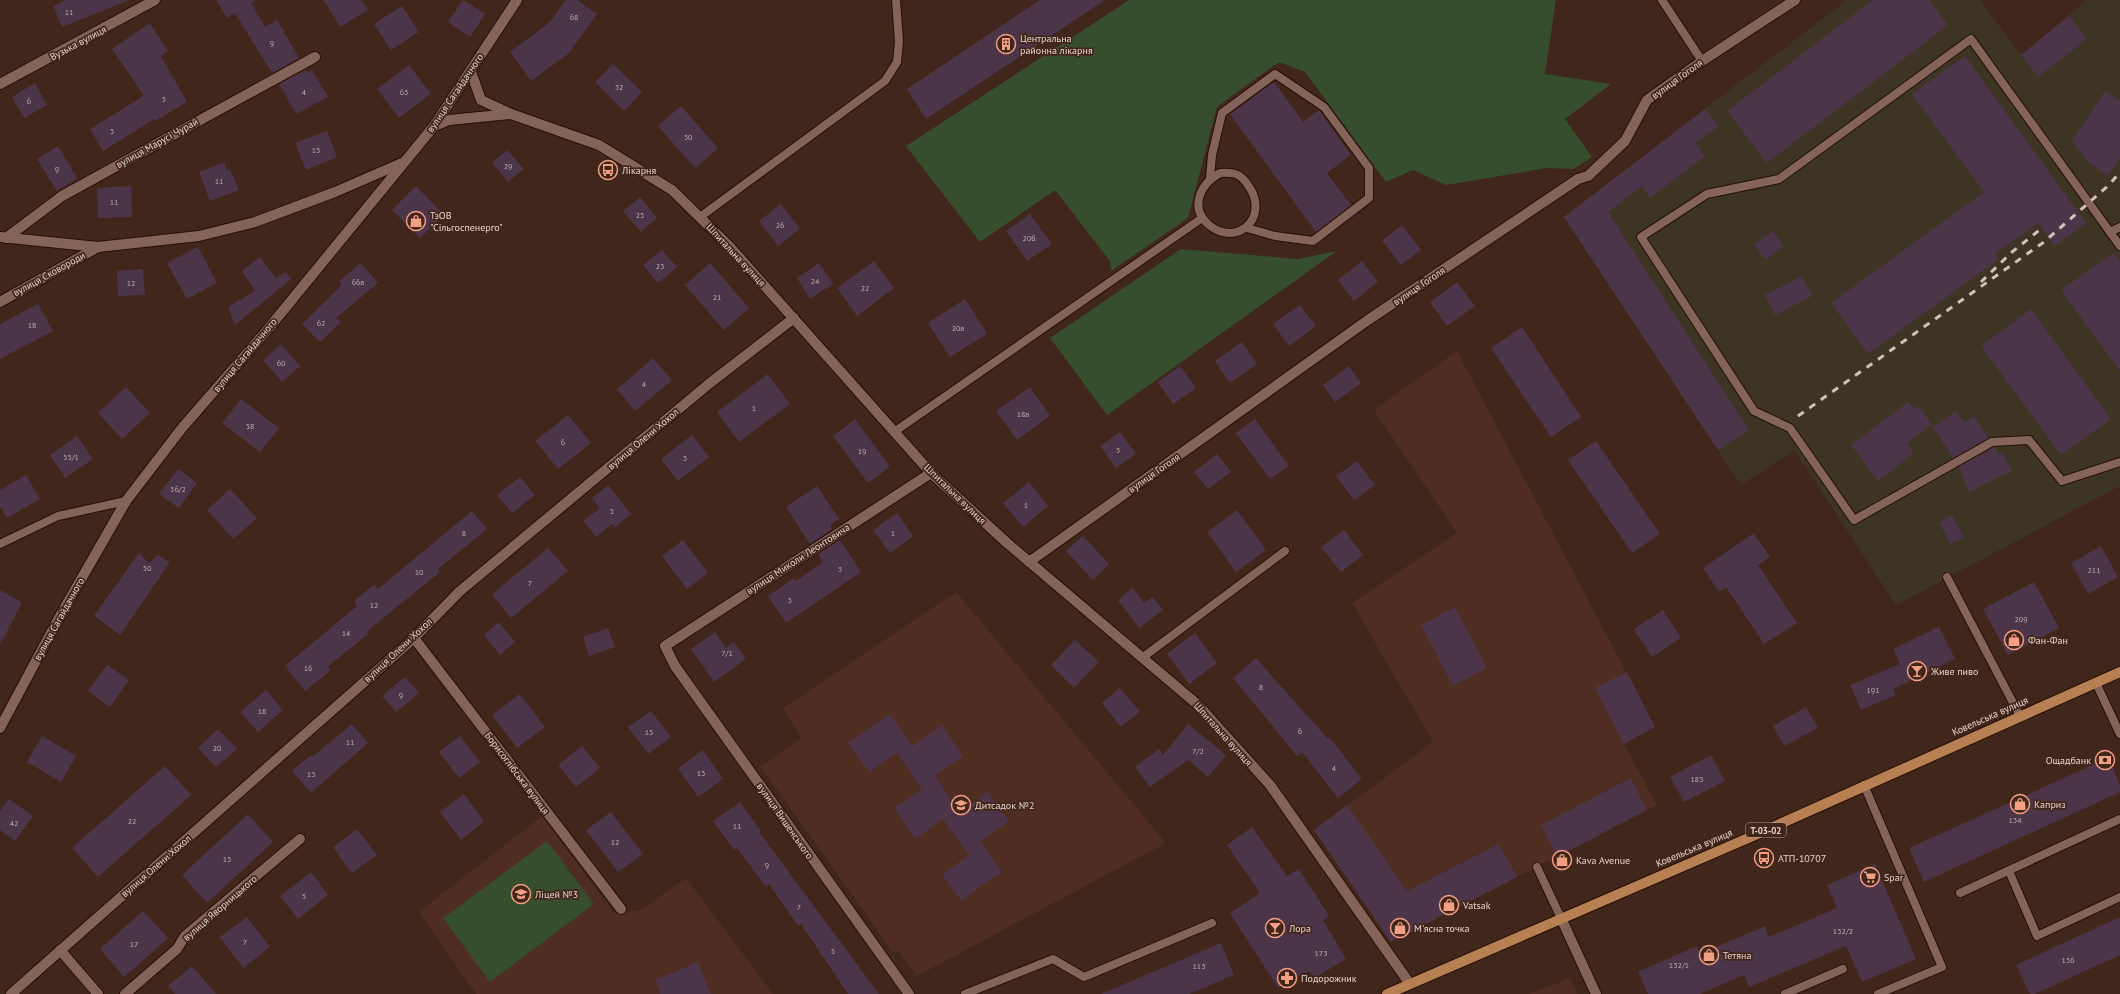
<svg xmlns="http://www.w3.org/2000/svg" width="2120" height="994" font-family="'PT Sans',sans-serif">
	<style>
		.built { fill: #502d21 }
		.industrial { fill: #3e3424 }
		.green { fill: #374e2d }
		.building { fill: #4c3548 }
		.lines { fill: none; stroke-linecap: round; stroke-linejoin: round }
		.lane-casing { stroke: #270e06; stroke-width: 10 }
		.street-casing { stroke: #270e06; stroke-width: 12 }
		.primary-casing { stroke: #270e06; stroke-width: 12 }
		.lane { stroke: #846459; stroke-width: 8 }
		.street { stroke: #846459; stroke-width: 10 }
		.primary { stroke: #b78052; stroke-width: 10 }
		.rail { stroke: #d4c0ba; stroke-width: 3; stroke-dasharray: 7 7; stroke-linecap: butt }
		.labels { text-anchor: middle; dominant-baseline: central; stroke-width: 3.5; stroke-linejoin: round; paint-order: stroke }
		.number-label { font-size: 8px; fill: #c0acac }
		.shield { fill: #41261c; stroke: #b49f98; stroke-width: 1 }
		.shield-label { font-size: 9px; font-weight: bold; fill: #e6d3cd }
		.poi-label { font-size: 10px; fill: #e6d3cd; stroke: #41261c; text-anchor: start }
		.street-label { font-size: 10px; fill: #e6d3cd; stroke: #41261c }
	</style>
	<rect width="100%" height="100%" fill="#41261c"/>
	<g class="built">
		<polygon points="1457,351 1655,727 1624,744 1657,805 1391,942 1314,830 1433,742 1352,603 1457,533 1374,410"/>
		<polygon points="956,592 1166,843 917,976 899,952 892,951 761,767 801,738 783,708"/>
		<polygon points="542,816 614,913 641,910 686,878 773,994 476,994 419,912"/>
		<polygon points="1571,978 1577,994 1529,994"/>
	</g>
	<polygon class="industrial" points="1847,0 1980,0 2021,55 2087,0 2120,0 2120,486 1896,605 1794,450 1741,485 1564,217"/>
	<g class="green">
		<polygon points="1129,0 1556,0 1545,74 1611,84 1565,119 1592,157 1574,169 1546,168 1446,185 1413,170 1386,182 1305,72 1279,62 1217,107 1188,218 1111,271 1110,261 1055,190 980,242 906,146"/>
		<polygon points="1181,249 1298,259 1337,251 1107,415 1050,338"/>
		<polygon points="547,841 594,904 490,982 443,918"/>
	</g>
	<g class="building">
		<polygon points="66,0 127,0 127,1 62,27 53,6"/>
		<polygon points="216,0 256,0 251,3 265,27 277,20 299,58 272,73 235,13 227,18"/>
		<polygon points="324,0 362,0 368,10 340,27"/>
		<polygon points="463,0 485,14 470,37 448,22"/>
		<polygon points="566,0 577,0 597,14 568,54 531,81 510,52 550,22"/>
		<polygon points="1040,0 1105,0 926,119 907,89"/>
		<polygon points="1873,0 1929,0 1948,25 1767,163 1727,111"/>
		<polygon points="402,6 419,32 391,50 374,24"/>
		<polygon points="2069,16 2087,39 2038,77 2021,55"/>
		<polygon points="150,23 168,51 161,56 187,102 155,121 154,119 103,151 90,129 142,97 143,94 112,49"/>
		<polygon points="1965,56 2086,223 2055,246 2038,223 1995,254 1999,259 1868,354 1831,303 1984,192 1912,94"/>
		<polygon points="613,64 642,92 624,111 595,82"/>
		<polygon points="409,65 431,94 399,118 377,89"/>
		<polygon points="306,70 307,73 312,70 328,97 296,114 279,84"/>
		<polygon points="1274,82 1303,122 1319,110 1351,155 1327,173 1351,205 1316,232 1230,114"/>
		<polygon points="35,83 47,105 24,118 12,97"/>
		<polygon points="2105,91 2120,101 2120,158 2108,176 2089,163 2072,141"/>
		<polygon points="681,106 718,148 695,168 658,126"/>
		<polygon points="1705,109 1719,126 1695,143 1705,156 1650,198 1642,186 1608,212 1749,430 1718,450 1564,217"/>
		<polygon points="327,131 337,157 306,170 295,143"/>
		<polygon points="58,146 77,178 57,191 37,159"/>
		<polygon points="507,150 524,169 508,182 492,162"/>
		<polygon points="224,162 227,170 230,169 239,190 210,201 199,172"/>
		<polygon points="131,186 132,217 98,218 97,188"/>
		<polygon points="416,186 444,215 420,238 392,210"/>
		<polygon points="640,197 657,218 641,232 623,211"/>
		<polygon points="781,204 800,229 778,246 759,221"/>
		<polygon points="1030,214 1052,244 1027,261 1006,231"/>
		<polygon points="1402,225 1421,250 1401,265 1382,240"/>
		<polygon points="1773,231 1784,246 1765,260 1754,245"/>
		<polygon points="198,247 217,283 187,299 167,263"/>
		<polygon points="662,250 677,267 658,283 643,265"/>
		<polygon points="2113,253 2120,262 2120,371 2061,290"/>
		<polygon points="260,257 276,278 286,272 291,279 235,325 228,307 255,291 242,271"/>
		<polygon points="874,261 894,288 857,316 837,288"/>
		<polygon points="1362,261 1378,282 1354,301 1338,280"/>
		<polygon points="361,263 378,283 336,318 341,322 320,342 302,324 342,285 339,281"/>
		<polygon points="710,263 749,308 724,330 685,285"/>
		<polygon points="819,263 833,284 810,299 797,278"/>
		<polygon points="143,269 145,295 118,296 117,271"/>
		<polygon points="1802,276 1812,296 1775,315 1765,295"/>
		<polygon points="1457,282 1475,306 1447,326 1430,302"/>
		<polygon points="965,299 987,334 950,357 928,323"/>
		<polygon points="38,304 53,331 0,359 0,324"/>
		<polygon points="1300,305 1316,326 1289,346 1273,324"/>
		<polygon points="2031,309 2111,419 2061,455 1981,346"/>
		<polygon points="1522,327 1581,417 1551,437 1491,348"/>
		<polygon points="1242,342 1257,364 1230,383 1215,361"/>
		<polygon points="281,344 300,366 282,382 263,360"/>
		<polygon points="653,358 672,380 635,411 617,389"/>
		<polygon points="1180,366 1196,388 1173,404 1158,382"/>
		<polygon points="1349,366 1361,383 1335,402 1323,385"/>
		<polygon points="768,374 790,404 739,442 717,412"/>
		<polygon points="126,387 150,413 122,439 98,413"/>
		<polygon points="1030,387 1050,416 1017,440 996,411"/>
		<polygon points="241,399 279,428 260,452 222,423"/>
		<polygon points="1908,402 1913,409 1918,406 1932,424 1907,443 1914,453 1878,481 1851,445"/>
		<polygon points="1956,411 1964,423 1974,416 1988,438 1953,458 1933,427"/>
		<polygon points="568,415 591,443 558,469 535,441"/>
		<polygon points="855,419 890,467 868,483 833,436"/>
		<polygon points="1255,419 1289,466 1270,479 1236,433"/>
		<polygon points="1120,432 1136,454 1116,468 1100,446"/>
		<polygon points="692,435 709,457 678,481 661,459"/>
		<polygon points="77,436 93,459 65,478 50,455"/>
		<polygon points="1596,441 1660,534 1632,553 1568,460"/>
		<polygon points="1995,447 1999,454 2002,452 2012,471 1969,492 1959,467"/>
		<polygon points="1217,454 1231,472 1208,489 1194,472"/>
		<polygon points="1357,461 1375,485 1354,500 1336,476"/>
		<polygon points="178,469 197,483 179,508 159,494"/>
		<polygon points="26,475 40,499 7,518 0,506 0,490"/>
		<polygon points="520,477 535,495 512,513 497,495"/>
		<polygon points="1029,482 1048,506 1023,527 1003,503"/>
		<polygon points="608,485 631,514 615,527 612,524 596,537 583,521 600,508 592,498"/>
		<polygon points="817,486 839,519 830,525 832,529 810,544 786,507"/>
		<polygon points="230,489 257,518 233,539 207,510"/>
		<polygon points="1237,510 1266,550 1236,572 1207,532"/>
		<polygon points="472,511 487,529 438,569 440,572 366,632 368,634 327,667 331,670 305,691 285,666 357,606 354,601 374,585 378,589"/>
		<polygon points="897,513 913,536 890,553 873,530"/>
		<polygon points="1952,515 1964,537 1951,544 1939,523"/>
		<polygon points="1344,530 1363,555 1341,572 1321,547"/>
		<polygon points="1754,533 1770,557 1758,565 1797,623 1764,644 1726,587 1719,592 1703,568"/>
		<polygon points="1083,536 1109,564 1093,580 1066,551"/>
		<polygon points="683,540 708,573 687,589 662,556"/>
		<polygon points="840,540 861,572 786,623 768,596 794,578 796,581 823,562 818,554"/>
		<polygon points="2101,546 2118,577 2088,594 2071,563"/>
		<polygon points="548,548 568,571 511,618 492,594"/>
		<polygon points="139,553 149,563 158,555 170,562 120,635 94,616"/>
		<polygon points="2034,582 2059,628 2008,655 1983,609"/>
		<polygon points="1133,588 1144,603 1153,597 1163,610 1139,628 1118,600"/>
		<polygon points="0,590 22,602 0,645"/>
		<polygon points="1455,607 1487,668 1453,686 1421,625"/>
		<polygon points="1663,610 1681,638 1652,657 1634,629"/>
		<polygon points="499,622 515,642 500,655 484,635"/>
		<polygon points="1939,627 1955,659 1893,689 1896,695 1861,710 1850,685 1900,664 1893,649"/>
		<polygon points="608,628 615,647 589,656 583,637"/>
		<polygon points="715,632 726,648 734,642 746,659 714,682 691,649"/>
		<polygon points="1195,633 1217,663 1189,684 1167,654"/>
		<polygon points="1075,640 1099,662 1074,688 1051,665"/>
		<polygon points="1256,658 1328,739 1330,738 1362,779 1338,798 1302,752 1297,756 1233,678"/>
		<polygon points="107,665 129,680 110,707 88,691"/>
		<polygon points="1627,672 1655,727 1624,744 1595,688"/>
		<polygon points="405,677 419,693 396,712 382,696"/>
		<polygon points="1120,688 1140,712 1121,727 1102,703"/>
		<polygon points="266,690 283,710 258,732 240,712"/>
		<polygon points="520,694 545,727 517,748 492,715"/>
		<polygon points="1806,707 1818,728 1784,746 1773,726"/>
		<polygon points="651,711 671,737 648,754 628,727"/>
		<polygon points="890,714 913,746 942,725 963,756 935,776 960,812 988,792 1009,821 981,841 1002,872 961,901 942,874 969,855 943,819 915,839 894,808 922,789 897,753 869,772 848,743"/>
		<polygon points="352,724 368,743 311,793 292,771 311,755 312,757"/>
		<polygon points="1188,724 1226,755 1208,777 1188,760 1150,787 1135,767 1159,749 1163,755"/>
		<polygon points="218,729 237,749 216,767 198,748"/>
		<polygon points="42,736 76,756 61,782 27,762"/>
		<polygon points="460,736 480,762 459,778 439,752"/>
		<polygon points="582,746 600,768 576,787 558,765"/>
		<polygon points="703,750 723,779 698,797 678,768"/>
		<polygon points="1711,755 1725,781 1684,802 1670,777"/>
		<polygon points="2108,758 2120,785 2120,792 1924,882 1909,848"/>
		<polygon points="165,766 191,795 98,877 72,848"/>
		<polygon points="1631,778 1647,810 1557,857 1541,825"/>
		<polygon points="464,794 484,822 461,840 440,812"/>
		<polygon points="9,799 33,816 15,841 0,830 0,811"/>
		<polygon points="740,802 761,831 759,832 879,994 848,994 801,924 798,926 769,884 766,887 737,848 734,850 713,821"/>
		<polygon points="1347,805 1407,891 1499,844 1517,877 1391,942 1314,830"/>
		<polygon points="611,812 643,854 618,872 586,830"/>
		<polygon points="248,814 273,842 207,903 182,875"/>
		<polygon points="1252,827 1287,876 1299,869 1329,916 1323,920 1346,959 1314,978 1309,971 1278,988 1230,913 1260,893 1227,845"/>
		<polygon points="357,829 377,855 352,873 333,847"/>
		<polygon points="1875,864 1916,959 1862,982 1846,946 1749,987 1744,975 1700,994 1648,994 1638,972 1697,946 1700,954 1765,926 1769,937 1837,908 1827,885"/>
		<polygon points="311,872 328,895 298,919 280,896"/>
		<polygon points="143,911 168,938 124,977 100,949"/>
		<polygon points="247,917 270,947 243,968 220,937"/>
		<polygon points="2120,917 2120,955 2035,994 2030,994 2016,965"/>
		<polygon points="1221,943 1234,975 1189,994 1101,994"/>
		<polygon points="698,962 711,994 660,994 655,980"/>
		<polygon points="192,966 216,994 175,994 168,986"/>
	</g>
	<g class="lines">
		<g class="lane-casing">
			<g id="lane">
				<polyline points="1662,0 1702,61"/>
				<path d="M 1220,173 C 1233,172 1240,173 1248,185 C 1271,217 1237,248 1209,225 C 1189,208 1200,184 1220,173 Z"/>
				<polyline points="1210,178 1212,155 1222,113 1275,74 1324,107 1369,168 1369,198 1313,241 1275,236 1247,228"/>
				<polyline points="700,217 885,81 897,62 899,42 896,0"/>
				<polyline points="2120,227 2110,232 1971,39 1779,179 1707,194 1641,237 1754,411 1790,428 1854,520 1992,442 2029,440 2062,481 2120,462"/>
				<polyline points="2110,232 2120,246"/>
				<polyline points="894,432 1202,218"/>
				<polyline points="0,544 58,516 126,501"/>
				<polyline points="1947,577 2020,716"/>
				<polyline points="1142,658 1285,551"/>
				<polyline points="2096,683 2120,734"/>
				<polyline points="1864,785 1942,967 1878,994"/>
				<polyline points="1537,867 1561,918"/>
				<polyline points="2009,871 2037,936 2120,897"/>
				<polyline points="1960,893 2120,819"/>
				<polyline points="965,994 1053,959 1084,977 1212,923"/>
				<polyline points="1785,994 1843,969"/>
			</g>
		</g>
		<g class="street-casing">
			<g id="street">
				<polyline points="471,72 481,100 511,114 599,145 672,190 730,247 931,473 1006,542 1198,705 1270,785 1410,984"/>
				<polyline points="0,84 155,0"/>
				<polyline points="435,126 449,120 511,114"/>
				<polyline points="0,237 98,247 199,236 255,222 335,192 402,163"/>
				<polyline points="6,238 62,196 315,57"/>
				<polyline points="0,302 98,247"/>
				<polyline points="1029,562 1368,320 1578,179 1588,176 1625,141 1647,100 1702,61 1795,0"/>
				<polyline points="414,638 621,909"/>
				<polyline points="0,728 60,616 126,501 182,428 268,329 434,126 517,0"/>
				<polyline points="1561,918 1596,994"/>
				<polyline points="60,950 98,994"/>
				<polyline points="11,994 414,638 460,591 710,383 794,318"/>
				<polyline points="125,994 177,949 185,936 300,839"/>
				<polyline points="909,994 675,666 665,646 931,473"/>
			</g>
		</g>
		<g class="primary-casing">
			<polyline id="primary" points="1387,994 1753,836 2120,672"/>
		</g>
		<use href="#lane" class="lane"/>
		<use href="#street" class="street"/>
		<use href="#primary" class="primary"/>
		<g class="rail">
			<polyline points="1981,282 2012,252 2042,228"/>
			<polyline points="1798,416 2044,242 2109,185 2120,172"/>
		</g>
	</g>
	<defs>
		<g id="building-ring" transform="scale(1)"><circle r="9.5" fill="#41261c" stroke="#f39f83" stroke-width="1.5"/><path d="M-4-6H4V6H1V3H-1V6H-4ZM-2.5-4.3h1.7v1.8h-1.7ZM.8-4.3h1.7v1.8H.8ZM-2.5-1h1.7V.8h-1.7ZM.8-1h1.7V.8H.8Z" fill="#f39f83"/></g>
		<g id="bus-ring" transform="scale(1)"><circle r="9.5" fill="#41261c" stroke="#f39f83" stroke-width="1.5"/><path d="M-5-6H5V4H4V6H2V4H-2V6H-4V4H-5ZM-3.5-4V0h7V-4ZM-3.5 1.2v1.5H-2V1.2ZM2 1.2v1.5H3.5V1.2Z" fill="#f39f83"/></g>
		<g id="shop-ring" transform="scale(1)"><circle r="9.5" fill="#41261c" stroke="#f39f83" stroke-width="1.5"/><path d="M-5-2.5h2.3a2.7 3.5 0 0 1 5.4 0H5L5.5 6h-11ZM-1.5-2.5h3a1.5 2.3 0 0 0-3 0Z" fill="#f39f83"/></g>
		<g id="bar-ring" transform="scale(1)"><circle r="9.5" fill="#41261c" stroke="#f39f83" stroke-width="1.5"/><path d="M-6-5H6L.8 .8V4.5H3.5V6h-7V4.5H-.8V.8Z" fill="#f39f83"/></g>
		<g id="bank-ring" transform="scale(1)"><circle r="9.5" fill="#41261c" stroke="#f39f83" stroke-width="1.5"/><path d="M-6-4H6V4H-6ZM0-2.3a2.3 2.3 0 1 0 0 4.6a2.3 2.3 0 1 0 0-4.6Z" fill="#f39f83"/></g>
		<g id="school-ring" transform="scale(1)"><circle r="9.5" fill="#41261c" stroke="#f39f83" stroke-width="1.5"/><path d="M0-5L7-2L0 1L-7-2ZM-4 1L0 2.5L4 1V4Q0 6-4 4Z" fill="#f39f83"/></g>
		<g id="supermarket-ring" transform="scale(1)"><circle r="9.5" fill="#41261c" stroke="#f39f83" stroke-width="1.5"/><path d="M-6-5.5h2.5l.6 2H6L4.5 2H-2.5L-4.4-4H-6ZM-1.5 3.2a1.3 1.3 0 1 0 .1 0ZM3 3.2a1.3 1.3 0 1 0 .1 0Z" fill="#f39f83"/></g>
		<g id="pharmacy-ring" transform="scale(1)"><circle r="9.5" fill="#41261c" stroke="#f39f83" stroke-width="1.5"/><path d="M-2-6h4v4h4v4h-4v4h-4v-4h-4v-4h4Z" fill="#f39f83"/></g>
	</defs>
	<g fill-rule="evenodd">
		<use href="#building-ring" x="1006" y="44"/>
		<use href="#bus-ring" x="608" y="170"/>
		<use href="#shop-ring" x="416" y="221"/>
		<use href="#shop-ring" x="2014" y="640"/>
		<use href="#bar-ring" x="1917" y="671"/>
		<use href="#bank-ring" x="2105" y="760"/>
		<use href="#shop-ring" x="2020" y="804"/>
		<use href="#school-ring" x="961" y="805"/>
		<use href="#bus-ring" x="1764" y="858"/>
		<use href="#shop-ring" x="1562" y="860"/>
		<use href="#supermarket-ring" x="1870" y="877"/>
		<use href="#school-ring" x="521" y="894"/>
		<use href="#shop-ring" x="1449" y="905"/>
		<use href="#bar-ring" x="1275" y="928"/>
		<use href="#shop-ring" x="1400" y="928"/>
		<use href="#shop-ring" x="1709" y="955"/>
		<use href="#pharmacy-ring" x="1287" y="978"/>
	</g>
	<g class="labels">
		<g class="number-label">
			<text x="69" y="12">11</text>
			<text x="574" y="17">68</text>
			<text x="272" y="43">9</text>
			<text x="619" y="87">32</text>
			<text x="304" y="92">4</text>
			<text x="404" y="92">65</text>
			<text x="164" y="99">5</text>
			<text x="29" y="101">6</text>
			<text x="112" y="131">3</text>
			<text x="688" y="137">30</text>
			<text x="316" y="150">15</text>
			<text x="508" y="166">29</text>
			<text x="57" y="169">9</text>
			<text x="219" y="181">11</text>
			<text x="114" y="202">11</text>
			<text x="640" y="215">25</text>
			<text x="780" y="225">26</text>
			<text x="1029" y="238">20б</text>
			<text x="660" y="266">23</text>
			<text x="815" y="281">24</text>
			<text x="358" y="282">66а</text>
			<text x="131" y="283">12</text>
			<text x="865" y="288">22</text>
			<text x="717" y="297">21</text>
			<text x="321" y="323">62</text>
			<text x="32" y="325">18</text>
			<text x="958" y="328">20а</text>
			<text x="281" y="363">60</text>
			<text x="644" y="384">4</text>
			<text x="754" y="408">1</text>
			<text x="1023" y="414">18а</text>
			<text x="250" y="426">58</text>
			<text x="563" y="442">6</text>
			<text x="1118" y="450">3</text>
			<text x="862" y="451">19</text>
			<text x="71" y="457">55/1</text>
			<text x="685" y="458">3</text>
			<text x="178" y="489">56/2</text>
			<text x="1026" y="505">1</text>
			<text x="612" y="511">5</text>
			<text x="464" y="533">8</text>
			<text x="893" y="533">1</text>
			<text x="147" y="568">50</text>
			<text x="840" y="569">3</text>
			<text x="2094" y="570">211</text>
			<text x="419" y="572">10</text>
			<text x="530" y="583">7</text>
			<text x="790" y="600">5</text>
			<text x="374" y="605">12</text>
			<text x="2021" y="619">209</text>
			<text x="346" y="633">14</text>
			<text x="727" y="653">7/1</text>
			<text x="308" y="668">16</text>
			<text x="1261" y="687">8</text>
			<text x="1873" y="690">191</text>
			<text x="401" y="695">9</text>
			<text x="262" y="711">18</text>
			<text x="1300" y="731">6</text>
			<text x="649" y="732">15</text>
			<text x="350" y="742">11</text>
			<text x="217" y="748">20</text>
			<text x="1198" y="751">7/2</text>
			<text x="1334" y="768">4</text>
			<text x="701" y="773">13</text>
			<text x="311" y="774">13</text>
			<text x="1697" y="779">185</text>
			<text x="2015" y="820">134</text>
			<text x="132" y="821">22</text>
			<text x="14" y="823">42</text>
			<text x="737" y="826">11</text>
			<text x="615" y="842">12</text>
			<text x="227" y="859">15</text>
			<text x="767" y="865">9</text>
			<text x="304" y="896">5</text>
			<text x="799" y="907">7</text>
			<text x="1843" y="931">132/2</text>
			<text x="245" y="942">7</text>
			<text x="134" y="944">17</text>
			<text x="833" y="951">5</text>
			<text x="1321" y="953">173</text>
			<text x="2068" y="960">136</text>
			<text x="1679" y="965">132/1</text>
			<text x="1199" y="966">113</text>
		</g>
		<rect class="shield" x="1746" y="823" width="40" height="14" rx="3"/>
		<g class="shield-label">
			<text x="1766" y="830">Т-03-02</text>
		</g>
		<g class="poi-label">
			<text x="1020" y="38">Центральна<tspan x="1020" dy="12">районна лікарня</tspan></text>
			<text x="622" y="170">Лікарня</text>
			<text x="430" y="215">ТзОВ<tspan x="430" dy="12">"Сільгоспенерго"</tspan></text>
			<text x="2028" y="640">Фан-Фан</text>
			<text x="1931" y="671">Живе пиво</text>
			<text x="2091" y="760" text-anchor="end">Ощадбанк</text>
			<text x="2034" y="804">Каприз</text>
			<text x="975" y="805">Дитсадок №2</text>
			<text x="1778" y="858">АТП-10707</text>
			<text x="1576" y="860">Kava Avenue</text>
			<text x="1884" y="877">Spar</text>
			<text x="535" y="894">Ліцей №3</text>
			<text x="1463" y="905">Vatsak</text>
			<text x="1289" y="928">Лора</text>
			<text x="1414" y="928">М'ясна точка</text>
			<text x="1723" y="955">Тетяна</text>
			<text x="1301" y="978">Подорожник</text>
		</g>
		<g class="street-label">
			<text transform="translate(78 43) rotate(-28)">Вузька вулиця</text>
			<text transform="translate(1677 79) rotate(-36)">вулиця Гоголя</text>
			<text transform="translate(455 93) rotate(-56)">вулиця Сагайдачного</text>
			<text transform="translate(157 143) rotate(-29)">вулиця Марусі Чурай</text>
			<text transform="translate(736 255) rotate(47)">Шпитальна вулиця</text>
			<text transform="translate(49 274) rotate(-29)">вулиця Сковороди</text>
			<text transform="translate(1419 286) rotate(-34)">вулиця Гоголя</text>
			<text transform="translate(245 355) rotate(-50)">вулиця Сагайдачного</text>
			<text transform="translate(643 439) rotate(-40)">вулиця Олени Хохол</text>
			<text transform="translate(1154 473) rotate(-35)">вулиця Гоголя</text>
			<text transform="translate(955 494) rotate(44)">Шпитальна вулиця</text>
			<text transform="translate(798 559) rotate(-33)">вулиця Миколи Леонтовича</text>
			<text transform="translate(59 619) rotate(-61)">вулиця Сагайдачного</text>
			<text transform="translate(398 650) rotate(-43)">вулиця Олени Хохол</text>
			<text transform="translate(1990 716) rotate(-24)">Ковельська вулиця</text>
			<text transform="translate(1223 734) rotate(48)">Шпитальна вулиця</text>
			<text transform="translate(517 773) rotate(53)">Борисоглібська вулиця</text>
			<text transform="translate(785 821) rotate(55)">вулиця Вишенського</text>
			<text transform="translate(1694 848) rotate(-23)">Ковельська вулиця</text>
			<text transform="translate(156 866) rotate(-41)">вулиця Олени Хохол</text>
			<text transform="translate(220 908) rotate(-41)">вулиця Яворницького</text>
		</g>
	</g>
</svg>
